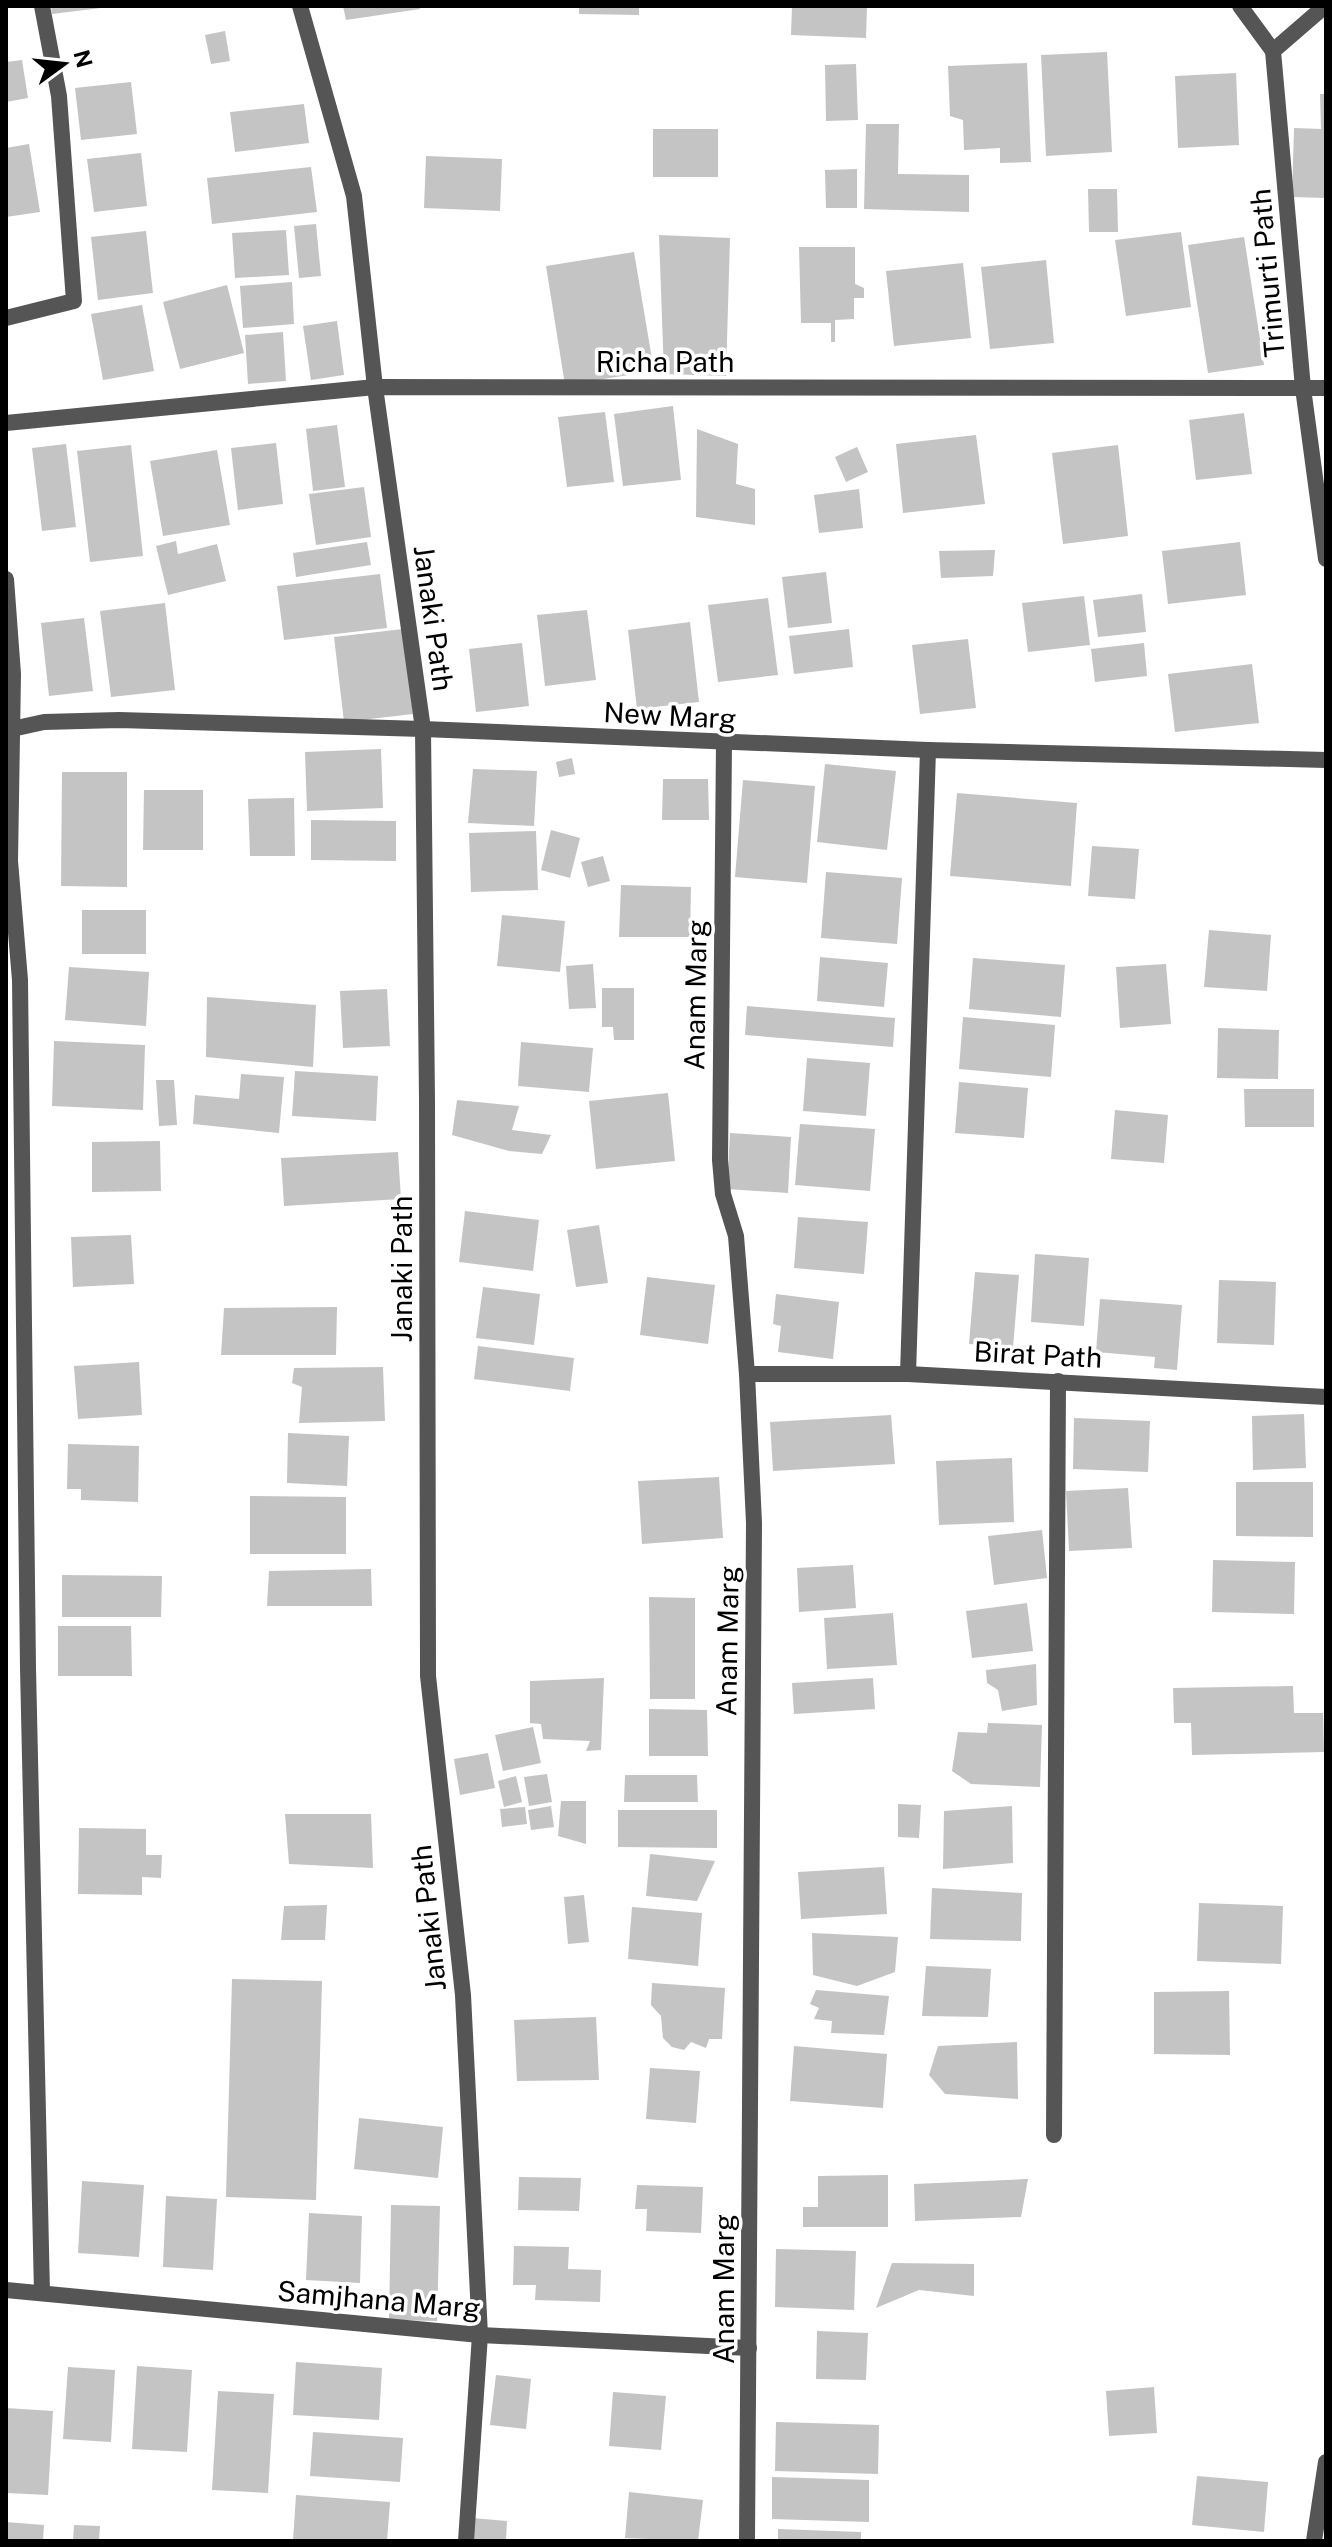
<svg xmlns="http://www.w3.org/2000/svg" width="1332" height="2547" font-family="'Public Sans',sans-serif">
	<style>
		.building { fill: #c4c4c4 }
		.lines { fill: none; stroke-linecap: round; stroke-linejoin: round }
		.street { stroke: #555; stroke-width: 16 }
		.labels { text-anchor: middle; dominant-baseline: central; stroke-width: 7; stroke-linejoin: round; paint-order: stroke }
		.street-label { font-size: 28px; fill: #000; stroke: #fff }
	</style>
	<rect width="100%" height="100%" fill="#fff"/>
	<g class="building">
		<polygon points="51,6 101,6 101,8 52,14"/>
		<polygon points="343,6 419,6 420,9 346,20"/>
		<polygon points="579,6 639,6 639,15 579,14"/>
		<polygon points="792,6 867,6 866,38 791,35"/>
		<polygon points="225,31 230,61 211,64 205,35"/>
		<polygon points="1107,52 1112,152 1046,156 1041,55"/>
		<polygon points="22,60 28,98 6,102 6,62"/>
		<polygon points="1027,63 1031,162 1000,163 1000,148 964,150 963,120 950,116 948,66"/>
		<polygon points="856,64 858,120 826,121 825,65"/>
		<polygon points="1236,73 1239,145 1178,148 1175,76"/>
		<polygon points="131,82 137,134 81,140 75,88"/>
		<polygon points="1320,94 1326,94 1326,198 1292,197 1294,128 1321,129"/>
		<polygon points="304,104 309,143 235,152 230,112"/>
		<polygon points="866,124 899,124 898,174 969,175 969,212 864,209"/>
		<rect x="653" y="129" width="65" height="48"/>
		<polygon points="29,144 40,212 6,217 6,148"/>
		<polygon points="141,153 147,206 94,212 87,159"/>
		<polygon points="426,156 502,159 500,211 424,208"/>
		<polygon points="311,167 317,212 212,224 207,178"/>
		<polygon points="857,169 857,208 826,208 825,170"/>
		<polygon points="1088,189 1117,189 1118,232 1089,232"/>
		<polygon points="316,224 321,276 299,278 294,226"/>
		<polygon points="286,230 289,275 235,278 232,233"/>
		<polygon points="146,231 153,293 98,300 91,237"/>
		<polygon points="1181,232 1191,307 1126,316 1115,240"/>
		<polygon points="659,235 730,238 726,376 664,374"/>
		<polygon points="1244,237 1264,365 1208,373 1188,245"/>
		<polygon points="799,247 855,247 855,284 864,288 864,298 854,298 854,319 835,320 835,342 831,342 831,323 801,323"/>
		<polygon points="634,252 654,371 565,385 546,266"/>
		<polygon points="1046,260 1054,343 990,349 981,267"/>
		<polygon points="963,263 971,338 894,346 886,271"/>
		<polygon points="292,282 294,324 243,328 240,286"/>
		<polygon points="227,285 244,353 180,369 163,302"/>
		<polygon points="142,305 154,371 103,380 91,314"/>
		<polygon points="337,321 344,375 311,380 303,326"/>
		<polygon points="283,332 286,381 248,384 245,335"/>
		<polygon points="673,406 681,480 623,486 614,414"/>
		<polygon points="605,412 614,482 567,487 558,417"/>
		<polygon points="1244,413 1252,474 1196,480 1189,420"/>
		<polygon points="337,425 345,487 313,491 306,429"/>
		<polygon points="697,429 738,444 736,484 755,489 755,525 696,517"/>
		<polygon points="976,435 985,504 903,513 896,444"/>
		<polygon points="276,443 283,504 238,510 231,448"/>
		<polygon points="66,444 76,527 42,531 32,448"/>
		<polygon points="131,445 143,556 90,562 77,451"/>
		<polygon points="1118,445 1128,536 1063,544 1052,453"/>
		<polygon points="857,447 868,472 846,482 835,457"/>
		<polygon points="217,450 230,525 163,536 150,461"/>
		<polygon points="364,487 371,537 316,545 309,494"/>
		<polygon points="859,489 863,528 819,533 814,495"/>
		<polygon points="176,541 178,554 217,544 226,581 168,595 156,546"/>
		<polygon points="367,542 371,565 296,577 293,553"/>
		<polygon points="1240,542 1246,595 1168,604 1162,551"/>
		<polygon points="995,550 993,576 941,578 939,551"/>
		<polygon points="826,572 832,623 788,628 782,577"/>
		<polygon points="380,574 387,628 284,640 277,586"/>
		<polygon points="1142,594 1146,632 1098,637 1093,600"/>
		<polygon points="1084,596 1090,645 1028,652 1022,603"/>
		<polygon points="768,598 778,675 718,682 708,605"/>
		<polygon points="165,603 175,690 111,697 100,611"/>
		<polygon points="587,610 596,680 545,686 537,615"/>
		<polygon points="84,618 93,691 49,696 41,623"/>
		<polygon points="690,622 699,702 637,709 628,630"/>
		<polygon points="403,629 413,714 344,722 334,637"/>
		<polygon points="849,629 853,667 794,674 789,636"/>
		<polygon points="968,639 976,708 920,714 912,645"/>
		<polygon points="522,643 529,706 476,712 469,649"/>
		<polygon points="1144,643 1147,676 1095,682 1091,649"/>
		<polygon points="1252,664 1259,723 1175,732 1168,674"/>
		<polygon points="381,749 383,808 307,811 305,752"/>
		<polygon points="572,758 575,774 559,777 556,762"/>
		<polygon points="825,764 896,771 887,850 817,842"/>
		<polygon points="473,769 537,771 534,826 468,823"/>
		<polygon points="62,772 127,772 127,887 61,886"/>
		<polygon points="663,779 708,779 709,820 662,820"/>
		<polygon points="743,780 815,786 807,883 735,877"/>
		<polygon points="144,790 203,790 203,850 143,850"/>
		<polygon points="957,793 1077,803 1071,886 950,876"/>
		<polygon points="294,798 295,856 250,856 248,799"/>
		<polygon points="311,820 396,821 396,861 311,860"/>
		<polygon points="551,830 580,838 570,878 541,870"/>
		<polygon points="536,831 538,890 471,892 469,833"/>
		<polygon points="1092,846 1139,849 1135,899 1088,896"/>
		<polygon points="603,856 610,881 588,887 581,862"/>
		<polygon points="826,872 902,878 897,944 821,938"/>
		<polygon points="621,885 691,887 690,937 619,937"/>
		<rect x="82" y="910" width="64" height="44"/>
		<polygon points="502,915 565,921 560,972 497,966"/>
		<polygon points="1209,930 1271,935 1267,991 1204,987"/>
		<polygon points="820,957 888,963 884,1007 817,1001"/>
		<polygon points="973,958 1065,965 1061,1017 969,1009"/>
		<polygon points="593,964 596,1008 569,1009 566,966"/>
		<polygon points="1166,964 1171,1024 1120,1028 1116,967"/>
		<polygon points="69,967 149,972 146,1026 65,1020"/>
		<polygon points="602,988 634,988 634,1040 614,1040 613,1027 602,1027"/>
		<polygon points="387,989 390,1046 343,1048 340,991"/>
		<polygon points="207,997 316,1005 313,1067 206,1057"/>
		<polygon points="747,1006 895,1018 893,1047 745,1035"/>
		<polygon points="963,1017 1055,1025 1051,1077 959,1069"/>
		<polygon points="1218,1028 1279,1030 1278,1079 1217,1078"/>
		<polygon points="54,1041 145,1045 143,1110 52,1106"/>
		<polygon points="521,1042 593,1048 589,1092 518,1086"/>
		<polygon points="807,1058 870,1063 866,1116 803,1111"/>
		<polygon points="295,1071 378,1076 376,1121 292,1116"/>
		<polygon points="241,1074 284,1077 279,1133 193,1124 195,1095 239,1099"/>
		<polygon points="156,1080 174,1080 177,1125 159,1126"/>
		<polygon points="959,1082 1028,1088 1024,1138 955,1133"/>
		<polygon points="1244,1089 1314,1089 1314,1127 1245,1127"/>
		<polygon points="668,1093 675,1161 596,1169 589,1101"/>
		<polygon points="457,1100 519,1106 512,1130 551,1135 542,1154 509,1151 452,1135"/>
		<polygon points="1115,1110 1168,1115 1164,1163 1111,1159"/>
		<polygon points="800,1124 875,1129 870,1191 795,1185"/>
		<polygon points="730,1133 791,1137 788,1193 727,1189"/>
		<polygon points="160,1141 161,1191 92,1192 92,1142"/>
		<polygon points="398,1152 401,1199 284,1206 281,1158"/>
		<polygon points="465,1211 539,1220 533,1271 459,1262"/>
		<polygon points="798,1217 868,1222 864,1274 794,1268"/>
		<polygon points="599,1225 608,1283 576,1287 567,1230"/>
		<polygon points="131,1235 134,1284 73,1287 71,1237"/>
		<polygon points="1035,1254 1089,1258 1084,1326 1031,1322"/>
		<polygon points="975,1272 1019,1275 1013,1347 969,1344"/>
		<polygon points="647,1277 715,1285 708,1344 640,1335"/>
		<polygon points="1219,1280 1276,1282 1274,1345 1217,1343"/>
		<polygon points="483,1287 540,1294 534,1345 476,1338"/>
		<polygon points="776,1294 839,1302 833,1359 778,1352 781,1326 773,1324"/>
		<polygon points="1100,1299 1182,1305 1177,1370 1154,1368 1155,1357 1096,1352"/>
		<polygon points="337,1307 336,1355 221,1355 224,1308"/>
		<polygon points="478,1346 574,1358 570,1391 474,1379"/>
		<polygon points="139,1362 142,1415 78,1419 74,1366"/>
		<polygon points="383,1367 385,1421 299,1423 302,1387 292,1383 294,1368"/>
		<polygon points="1304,1414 1306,1468 1253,1470 1252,1416"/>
		<polygon points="891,1415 895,1464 773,1471 770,1422"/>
		<polygon points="1074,1418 1150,1421 1148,1472 1073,1469"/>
		<polygon points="288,1433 349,1436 347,1486 287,1483"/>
		<polygon points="68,1444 139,1446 138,1502 81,1500 81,1489 67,1489"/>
		<polygon points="1012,1458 1014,1522 939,1525 936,1461"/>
		<polygon points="719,1477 723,1538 642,1544 638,1481"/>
		<polygon points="1236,1482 1313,1482 1313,1537 1236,1536"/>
		<polygon points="1128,1488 1132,1548 1069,1551 1066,1491"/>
		<polygon points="250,1496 346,1497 346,1554 250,1554"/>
		<polygon points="1042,1530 1047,1578 994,1585 988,1536"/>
		<polygon points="1213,1560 1295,1562 1294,1614 1212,1612"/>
		<polygon points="853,1565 856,1608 799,1612 797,1568"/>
		<polygon points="371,1569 372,1606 267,1606 269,1571"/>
		<polygon points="62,1575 162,1576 161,1617 62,1617"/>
		<polygon points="649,1597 695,1598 695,1699 650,1699"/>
		<polygon points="1027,1603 1033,1651 972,1658 966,1611"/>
		<polygon points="893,1613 897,1665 827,1669 824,1618"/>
		<polygon points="58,1626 131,1626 132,1676 58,1676"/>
		<polygon points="1036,1664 1037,1705 1002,1711 998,1690 987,1683 986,1670"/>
		<polygon points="604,1678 601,1750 586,1751 590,1741 543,1739 541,1724 530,1723 530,1681"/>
		<polygon points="873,1678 875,1709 794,1714 792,1683"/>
		<polygon points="1293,1686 1294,1713 1323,1713 1324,1752 1192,1755 1191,1723 1174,1723 1173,1688"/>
		<polygon points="649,1709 707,1710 708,1756 649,1756"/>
		<polygon points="988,1723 1042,1725 1040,1787 971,1784 952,1771 958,1732 987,1733"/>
		<polygon points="533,1727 541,1763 503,1771 495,1735"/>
		<polygon points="488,1753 495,1788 460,1795 454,1759"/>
		<polygon points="547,1774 552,1802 529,1806 524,1777"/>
		<polygon points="625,1775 697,1775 698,1802 624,1802"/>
		<polygon points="516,1776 522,1802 504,1807 498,1781"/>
		<polygon points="561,1801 586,1801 586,1844 558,1836"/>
		<polygon points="898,1804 921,1805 919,1838 898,1837"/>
		<polygon points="551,1806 554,1827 531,1830 528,1810"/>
		<polygon points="1012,1806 1013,1863 943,1869 944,1811"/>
		<polygon points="525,1807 527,1824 502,1827 500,1809"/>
		<polygon points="618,1810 717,1810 717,1848 618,1847"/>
		<polygon points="285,1814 371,1814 373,1868 289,1864"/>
		<polygon points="79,1828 146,1829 146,1855 162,1855 161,1878 142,1877 142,1895 78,1894"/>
		<polygon points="650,1854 715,1861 697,1901 646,1896"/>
		<polygon points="884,1867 887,1914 801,1919 798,1872"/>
		<polygon points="932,1888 1022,1893 1021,1941 930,1939"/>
		<polygon points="584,1895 589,1942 568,1944 564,1897"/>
		<polygon points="1199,1903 1283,1906 1281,1964 1197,1961"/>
		<polygon points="327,1905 325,1940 281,1940 284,1906"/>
		<polygon points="632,1907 702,1913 698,1966 628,1959"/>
		<polygon points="812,1933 898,1937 895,1972 857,1986 813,1975"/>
		<polygon points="926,1966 991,1969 988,2017 922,2016"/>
		<polygon points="232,1979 322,1981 316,2200 226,2197"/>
		<polygon points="652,1983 725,1988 722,2039 709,2039 706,2048 691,2042 684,2050 672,2047 663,2038 661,2016 651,2005"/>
		<polygon points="816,1990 889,1996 884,2035 831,2033 832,2021 814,2019 819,2008 810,2004"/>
		<polygon points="1229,1991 1230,2055 1154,2054 1154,1992"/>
		<polygon points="596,2017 599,2080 517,2081 514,2020"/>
		<polygon points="1017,2042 1018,2099 945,2094 929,2075 938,2046"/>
		<polygon points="794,2046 887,2054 883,2108 790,2101"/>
		<polygon points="650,2068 700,2071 696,2123 646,2119"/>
		<polygon points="359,2118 443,2127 438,2178 354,2169"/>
		<polygon points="888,2175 888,2227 803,2227 803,2207 818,2207 818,2176"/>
		<polygon points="519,2177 581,2178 579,2211 518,2210"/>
		<polygon points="1028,2179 1021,2217 915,2221 914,2184"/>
		<polygon points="82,2181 144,2185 139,2257 78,2253"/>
		<polygon points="637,2185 703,2187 701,2233 646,2231 647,2209 635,2209"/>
		<polygon points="166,2196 217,2199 213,2270 163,2267"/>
		<polygon points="391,2205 440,2206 437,2321 389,2320"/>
		<polygon points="309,2213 362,2216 360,2283 306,2280"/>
		<polygon points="514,2246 569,2247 568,2269 601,2270 600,2302 535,2300 536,2285 513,2285"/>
		<polygon points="776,2249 856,2251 854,2310 775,2307"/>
		<polygon points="892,2263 974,2264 974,2296 919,2290 876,2308"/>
		<polygon points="817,2331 868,2333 866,2380 816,2379"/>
		<polygon points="296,2362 382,2368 379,2420 293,2415"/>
		<polygon points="137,2366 192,2370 187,2452 132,2449"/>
		<polygon points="68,2367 115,2370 111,2442 63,2439"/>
		<polygon points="496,2375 531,2379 526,2429 490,2425"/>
		<polygon points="1154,2387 1157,2433 1109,2436 1106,2391"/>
		<polygon points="218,2391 274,2394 268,2493 212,2490"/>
		<polygon points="613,2392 666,2396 661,2450 609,2446"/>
		<polygon points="6,2408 53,2411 48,2495 6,2493"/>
		<polygon points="776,2422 879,2425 878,2474 775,2471"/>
		<polygon points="313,2432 403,2438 400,2482 310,2476"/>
		<polygon points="1197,2476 1268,2482 1264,2532 1192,2525"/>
		<polygon points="772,2477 869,2480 869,2522 772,2519"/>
		<polygon points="629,2492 703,2500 698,2541 625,2538"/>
		<polygon points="296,2495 390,2502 387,2541 293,2541"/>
		<polygon points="472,2518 507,2521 506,2541 471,2541"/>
		<polygon points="6,2522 44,2525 43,2541 6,2541"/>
		<polygon points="74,2525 100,2526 99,2541 73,2541"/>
		<polygon points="778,2529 861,2532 861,2541 778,2541"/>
	</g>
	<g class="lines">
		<g class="street">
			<polyline points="300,6 354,196 375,387 423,729 427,1100 428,1676 463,1995 480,2335 466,2541"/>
			<polyline points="1240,6 1273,51"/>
			<polyline points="1325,6 1273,51 1303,388 1326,559"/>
			<polyline points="6,318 74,301 59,96 42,6"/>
			<polyline points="6,423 375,387 1326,388"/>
			<polyline points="6,579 13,674 10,861 20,980 28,1668 42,2293"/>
			<polyline points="12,729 44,722 119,720 423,729 928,750 1326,760"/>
			<polyline points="724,743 720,1160 723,1194 736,1236 747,1374 754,1523 747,2541"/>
			<polyline points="747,1374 908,1374 1326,1397"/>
			<polyline points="908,1374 928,750"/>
			<polyline points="1054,2135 1058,1381"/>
			<polyline points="6,2290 480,2335 749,2348"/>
			<polyline points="1314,2541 1326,2462"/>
		</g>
	</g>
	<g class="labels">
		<g class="street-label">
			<text transform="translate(1267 273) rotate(-95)">Trimurti Path</text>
			<text x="665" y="361">Richa Path</text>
			<text transform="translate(434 618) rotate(82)">Janaki Path</text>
			<text transform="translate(670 715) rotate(3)">New Marg</text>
			<text transform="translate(695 995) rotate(-89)">Anam Marg</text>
			<text transform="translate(401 1269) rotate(-90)">Janaki Path</text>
			<text transform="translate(1038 1354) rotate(3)">Birat Path</text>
			<text transform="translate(727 1641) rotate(-89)">Anam Marg</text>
			<text transform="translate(428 1918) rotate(-96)">Janaki Path</text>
			<text transform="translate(723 2289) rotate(-90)">Anam Marg</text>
			<text transform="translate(379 2299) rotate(5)">Samjhana Marg</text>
		</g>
	</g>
	<rect width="1332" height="2547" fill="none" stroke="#000000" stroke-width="16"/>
	<g transform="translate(64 64) rotate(75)" stroke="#ffffff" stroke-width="6" paint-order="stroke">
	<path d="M0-6L14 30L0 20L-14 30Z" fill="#000000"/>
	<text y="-12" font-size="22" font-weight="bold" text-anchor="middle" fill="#000000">N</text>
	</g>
</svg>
